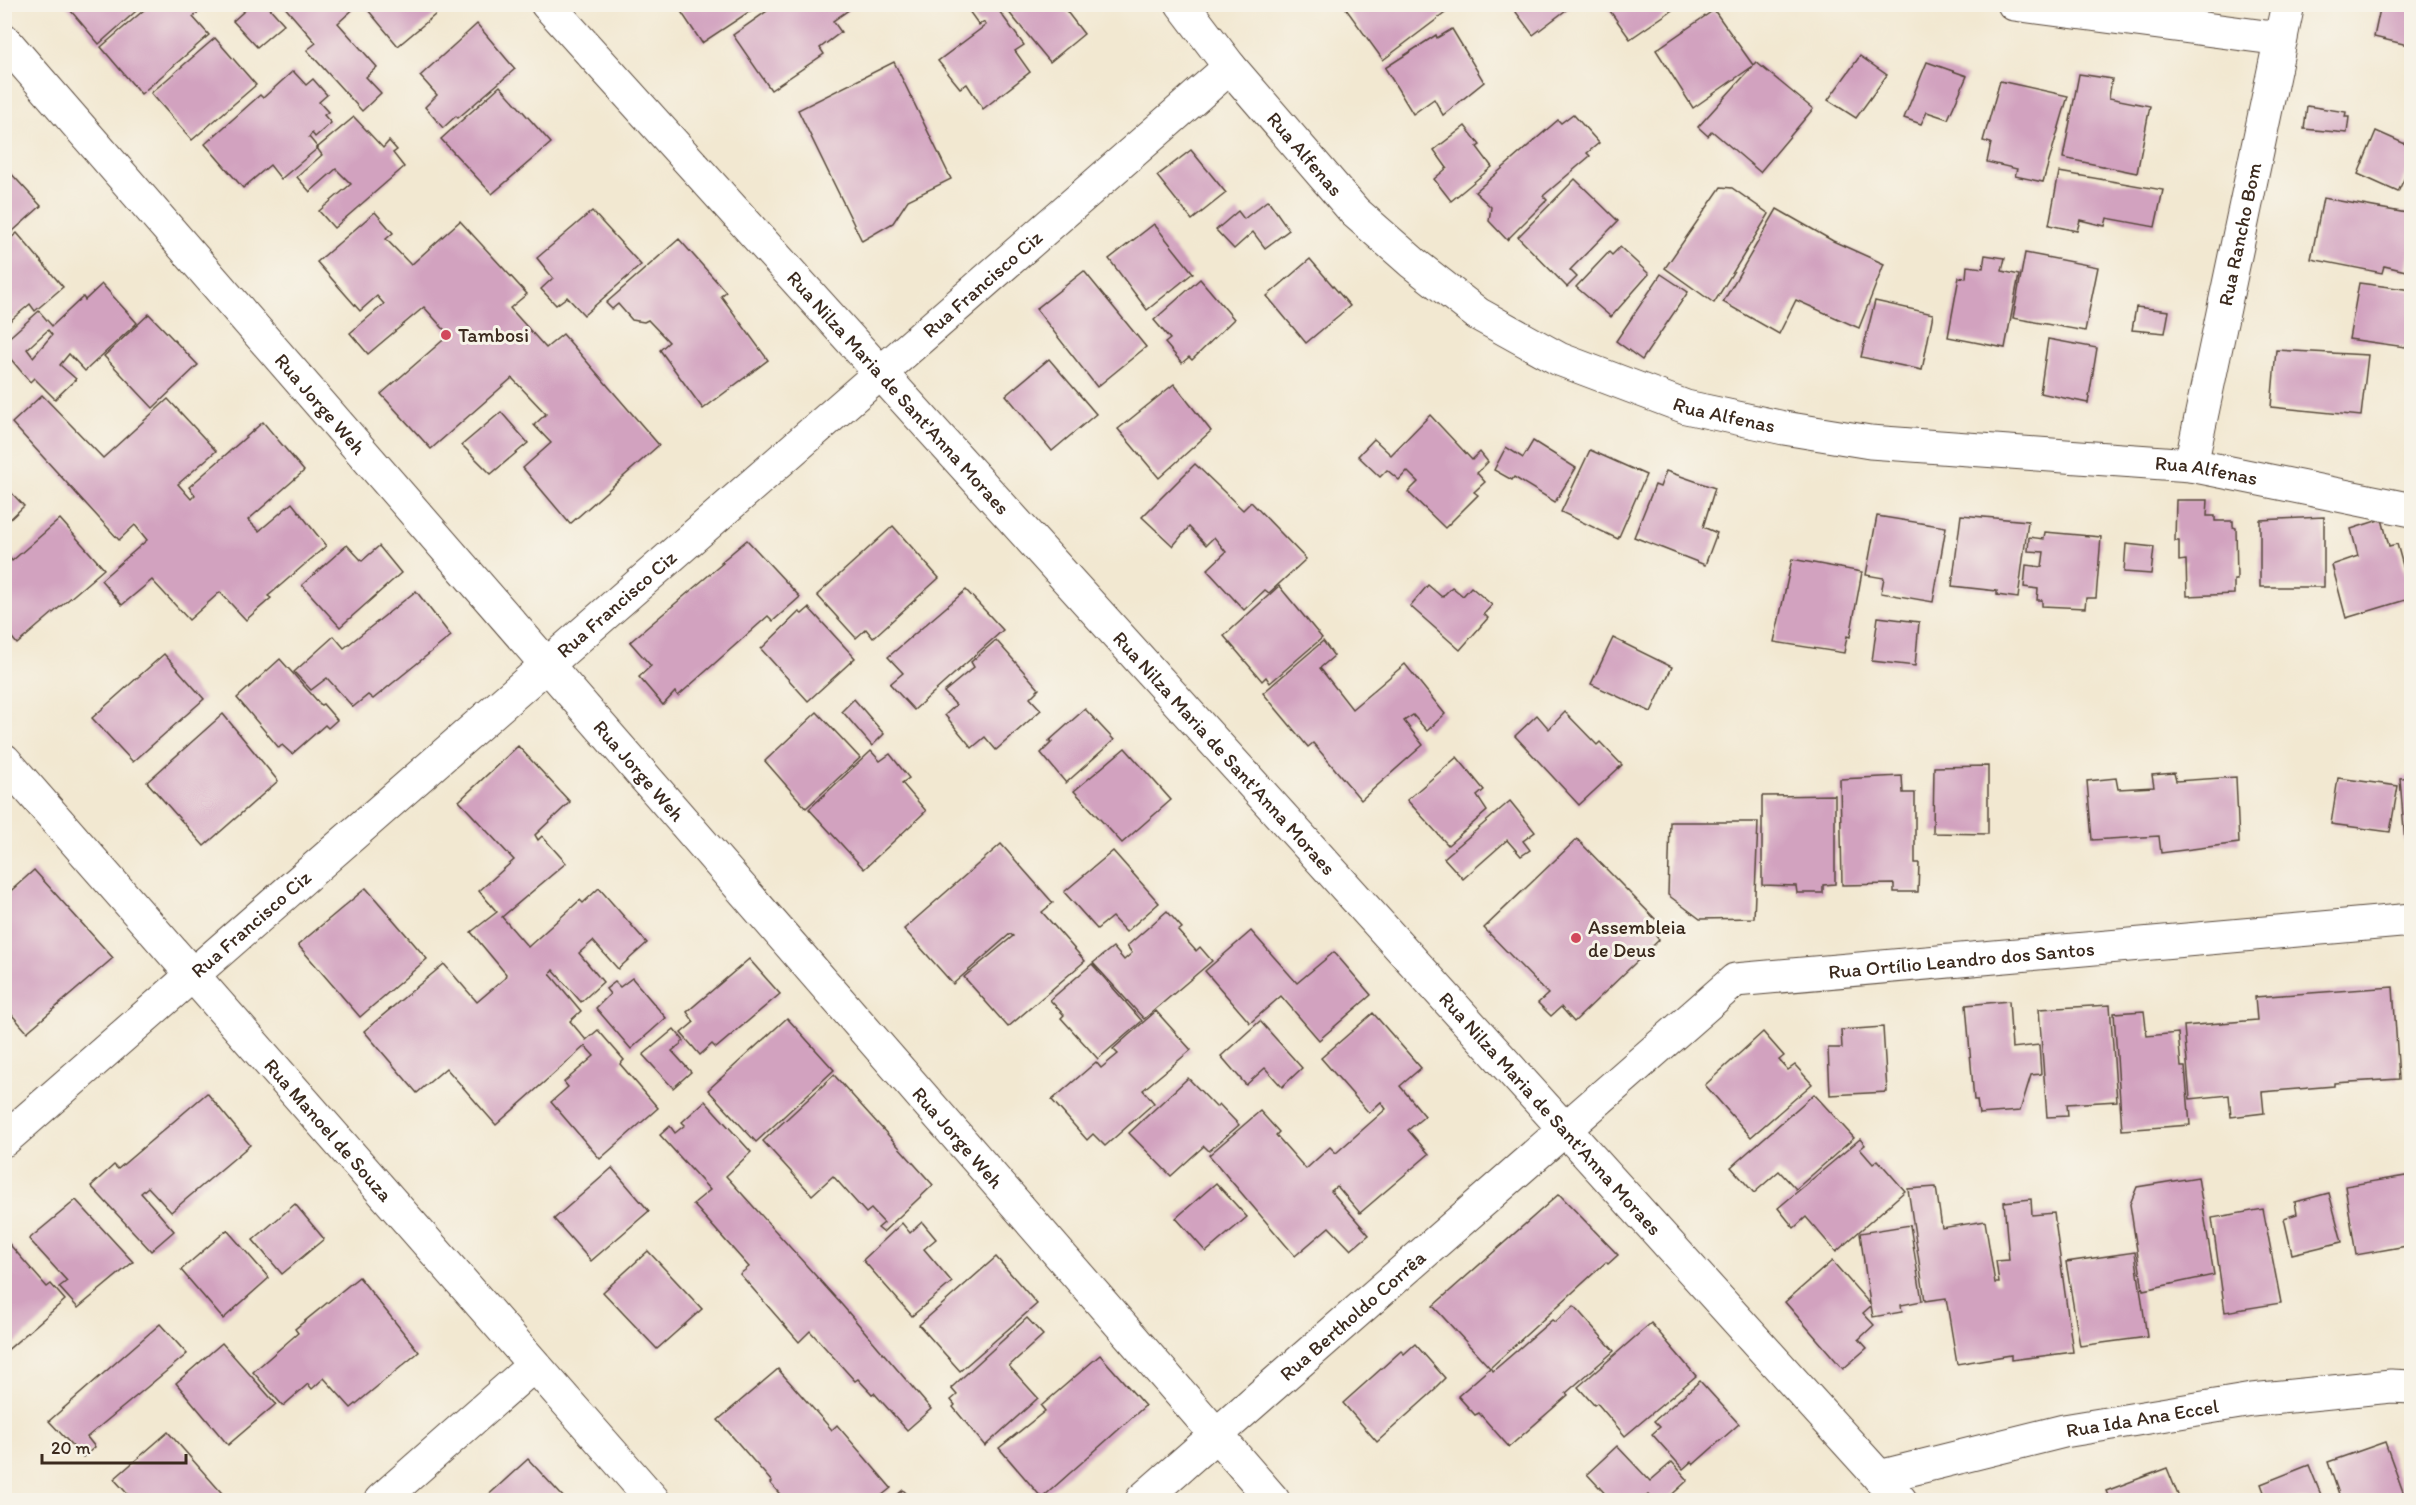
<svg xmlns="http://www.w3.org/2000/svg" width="2416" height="1505" font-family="Itim,sans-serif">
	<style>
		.building { fill: #d2a2bf; fill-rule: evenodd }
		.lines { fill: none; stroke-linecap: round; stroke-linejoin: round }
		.minor-casing { stroke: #564639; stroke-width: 35 }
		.minor { stroke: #fff; stroke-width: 33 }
		.poi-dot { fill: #d1495b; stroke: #f7f3e8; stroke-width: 2 }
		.labels { text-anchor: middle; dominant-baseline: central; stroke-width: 6; stroke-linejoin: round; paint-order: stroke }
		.street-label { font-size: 20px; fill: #3b2a1e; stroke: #f7f3e8 }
		.poi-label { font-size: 20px; fill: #3b2a1e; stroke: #f7f3e8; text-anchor: start }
	</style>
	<rect width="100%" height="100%" fill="#f7f3e8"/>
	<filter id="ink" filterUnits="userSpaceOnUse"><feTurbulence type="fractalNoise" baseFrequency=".0167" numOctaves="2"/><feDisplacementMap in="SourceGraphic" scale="12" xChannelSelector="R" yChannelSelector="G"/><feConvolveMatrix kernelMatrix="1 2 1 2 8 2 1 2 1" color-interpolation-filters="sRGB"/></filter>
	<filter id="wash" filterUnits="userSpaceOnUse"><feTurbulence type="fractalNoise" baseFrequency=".008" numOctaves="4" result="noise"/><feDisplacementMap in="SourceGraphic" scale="24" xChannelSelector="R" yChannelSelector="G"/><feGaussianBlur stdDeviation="1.35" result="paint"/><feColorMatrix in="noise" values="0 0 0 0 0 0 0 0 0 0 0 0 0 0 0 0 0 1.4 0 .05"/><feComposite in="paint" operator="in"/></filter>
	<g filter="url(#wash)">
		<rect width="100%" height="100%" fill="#f2e8d1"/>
		<g id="blocks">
			<g class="building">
				<polygon points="65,4 144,4 99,44"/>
				<polygon points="151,4 202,4 204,7 193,17 209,35 141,94 101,47"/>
				<polygon points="252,4 266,4 284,24 257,47 233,21"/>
				<polygon points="282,4 359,4 338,23 377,67 366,77 381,93 362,111 307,50 316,43"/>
				<polygon points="363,4 448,4 398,46"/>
				<polygon points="676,4 761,4 702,43"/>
				<polygon points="777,4 846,4 850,9 833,21 841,32 820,48 824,54 771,90 733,35"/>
				<polygon points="964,4 994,4 1024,45 1015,51 1030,72 983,109 967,84 960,88 938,61 986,25 983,22 979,25"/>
				<polygon points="1002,4 1061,4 1084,34 1050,62"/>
				<polygon points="1352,4 1457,4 1383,60 1346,9"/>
				<polygon points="1510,4 1574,4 1533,35"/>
				<polygon points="1605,4 1681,4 1630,39"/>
				<polygon points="2381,4 2412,4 2412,46 2374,37"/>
				<polygon points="1714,10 1753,65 1756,62 1813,109 1760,172 1712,131 1708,136 1698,127 1753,66 1693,108 1656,50"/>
				<polygon points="477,24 515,69 458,118 456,116 443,128 425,107 437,95 420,76"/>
				<polygon points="1452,29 1484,82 1443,115 1434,99 1413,114 1385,68 1436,35 1437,38"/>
				<polygon points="215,38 256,85 192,140 151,93"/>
				<polygon points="1860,56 1887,75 1856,118 1828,100"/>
				<polygon points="894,62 951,179 908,200 893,223 862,241 798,110"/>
				<polygon points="1927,62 1967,76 1948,119 1927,112 1921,124 1904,118"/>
				<polygon points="293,71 306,85 313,79 327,95 319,102 328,112 324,115 331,123 315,137 312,133 309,137 318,148 281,179 270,165 243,188 205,144 260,95 263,98"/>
				<polygon points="2079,74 2112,79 2109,98 2150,106 2137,173 2063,158"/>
				<polygon points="2000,81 2068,96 2043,182 2015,176 2017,169 1987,162 1991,143 1983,141"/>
				<polygon points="500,86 551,143 492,194 441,139"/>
				<polygon points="2307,106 2346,112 2345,117 2349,117 2347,133 2304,129"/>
				<polygon points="1573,114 1599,143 1587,153 1590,156 1543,196 1547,200 1507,240 1489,221 1491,207 1475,192 1558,120 1561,123"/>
				<polygon points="354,117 383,148 389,141 397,150 393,153 404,167 334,228 319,211 351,184 336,169 310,192 297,177 322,155 317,148"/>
				<polygon points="1465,126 1480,145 1477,147 1492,167 1451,201 1434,179 1447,168 1434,150"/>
				<polygon points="2376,131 2412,147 2412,162 2398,192 2358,174"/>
				<polygon points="1191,150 1226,193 1192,220 1157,176"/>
				<polygon points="7,169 41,206 4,239 4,171"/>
				<polygon points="2059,172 2163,190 2155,227 2107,218 2105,226 2080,220 2077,231 2049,225"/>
				<polygon points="1575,179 1618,221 1570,270 1577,277 1567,287 1518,237"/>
				<polygon points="1721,187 1732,188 1769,214 1714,303 1665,268"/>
				<polygon points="2323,198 2412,214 2412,243 2406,271 2384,266 2382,273 2311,259"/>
				<polygon points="1268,200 1289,230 1265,248 1253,232 1234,249 1216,230 1238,211 1244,219"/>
				<polygon points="1777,209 1833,241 1884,264 1859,328 1796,300 1779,334 1723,302"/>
				<polygon points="592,211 641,265 584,315 567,297 556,305 541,289 553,278 537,258"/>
				<polygon points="375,212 393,233 386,239 411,265 460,221 527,294 510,308 546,348 563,334 659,445 570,524 523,468 551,443 534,425 546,414 512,378 431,449 381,394 449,335 424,307 368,354 350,333 384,304 377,296 360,311 317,262"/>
				<polygon points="1154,224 1193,273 1147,310 1109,259"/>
				<polygon points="17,233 63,287 35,311 30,304 4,326 4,244"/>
				<polygon points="679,239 726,292 721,296 768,360 703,409 660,350 669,342 648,320 644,322 632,320 618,304 612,309 606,303"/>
				<polygon points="1620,247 1649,274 1611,317 1576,287 1609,252 1612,255"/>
				<polygon points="2025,253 2098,267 2085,331 2013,318"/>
				<polygon points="1985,255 2005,258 2002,271 2019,275 2005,348 1948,337 1959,277 1966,278 1967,266 1983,268"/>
				<polygon points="1310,259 1350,306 1306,343 1267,296"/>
				<polygon points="1084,271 1146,347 1097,387 1036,309"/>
				<polygon points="1661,274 1688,292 1642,360 1616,341"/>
				<polygon points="1200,279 1234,319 1192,360 1189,357 1182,363 1165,343 1170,339 1154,320"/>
				<polygon points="2359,283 2412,290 2412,348 2349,339"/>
				<path d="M 102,284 L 137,323 L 85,371 L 69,354 L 60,365 L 76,379 L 55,399 L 34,378 L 30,382 L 4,351 L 4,342 L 39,311 L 52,326 L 83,297 L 85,300 ZM 48,330 L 52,335 L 33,357 L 27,349 Z"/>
				<polygon points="1875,301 1933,314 1922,370 1861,357"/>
				<polygon points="2136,307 2169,311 2165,333 2132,330"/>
				<polygon points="149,314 198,365 153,408 104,356"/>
				<polygon points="2048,339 2097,348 2088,403 2040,393"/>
				<polygon points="2276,350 2368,355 2361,416 2271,407"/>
				<polygon points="1049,359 1096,414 1052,451 1006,395"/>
				<polygon points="1174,384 1211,431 1159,478 1118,429"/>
				<polygon points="42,395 103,458 168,399 216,451 178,484 191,499 195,495 189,487 263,422 304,471 248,520 259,531 292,503 326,546 274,591 268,596 271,598 246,620 220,592 189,620 152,580 122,605 101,580 147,540 135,525 119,540 12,423"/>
				<polygon points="501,412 528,443 491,474 462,445"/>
				<polygon points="1430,415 1472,460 1480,452 1488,462 1477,473 1485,482 1474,492 1478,495 1445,528 1408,492 1418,482 1407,471 1399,480 1387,470 1380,477 1358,456 1374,439 1391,455"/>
				<polygon points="1533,441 1576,468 1555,502 1514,477 1512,480 1494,470 1506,447 1523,458"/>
				<polygon points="1590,450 1646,475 1618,539 1561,512"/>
				<polygon points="1195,464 1243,510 1251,502 1306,559 1269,593 1265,590 1244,610 1207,570 1226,552 1214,537 1206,545 1189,527 1173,546 1142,517"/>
				<polygon points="1666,471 1715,488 1703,527 1717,533 1705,565 1634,537 1655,485 1660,487"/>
				<polygon points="4,485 24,506 4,525"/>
				<polygon points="2176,500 2208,500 2207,516 2215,516 2215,521 2233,521 2233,527 2236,528 2237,580 2234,580 2234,594 2187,596 2186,560 2179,561 2179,541 2175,541"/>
				<polygon points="1961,515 2028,521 2018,598 1997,595 1997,591 1952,586"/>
				<polygon points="1877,516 1946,527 1933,602 1881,593 1884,578 1866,575"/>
				<polygon points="2324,517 2324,587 2260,587 2260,520"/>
				<polygon points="60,519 104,569 17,644 5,629 5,552 12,561"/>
				<polygon points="2382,519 2389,546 2397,544 2412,598 2346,618 2332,565 2358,556 2351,529"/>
				<polygon points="893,526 939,578 873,638 866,629 856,638 817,595"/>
				<polygon points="2045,532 2101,537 2096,598 2086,598 2085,608 2042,606 2042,600 2037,600 2038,589 2024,587 2026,565 2042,567 2044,552 2028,551 2029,537 2044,539"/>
				<polygon points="747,540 800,597 773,621 768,616 678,696 675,692 663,705 639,677 651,666 630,642 723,563 721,562"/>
				<polygon points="2126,544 2154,547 2151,574 2124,572"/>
				<polygon points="347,545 362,561 379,546 401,573 340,627 302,585"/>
				<polygon points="1792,559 1862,572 1850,637 1847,636 1844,653 1774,642"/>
				<polygon points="1428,585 1442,597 1452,587 1463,596 1471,587 1492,605 1484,614 1488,618 1460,650 1410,606"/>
				<polygon points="1279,586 1322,638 1270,683 1266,677 1262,681 1224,636"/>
				<polygon points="966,590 1003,630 914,710 890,684 903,673 888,657"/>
				<polygon points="416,591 451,636 373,699 368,695 353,707 327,678 311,690 294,672 334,636 344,648"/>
				<polygon points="809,608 855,658 808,701 761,649 799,612 802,614"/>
				<polygon points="1878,617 1919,622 1915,666 1872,661"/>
				<polygon points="1613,638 1672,667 1651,712 1591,684"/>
				<polygon points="996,640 1039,689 1030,698 1041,710 996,750 985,737 972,748 945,715 956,705 944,692 974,667 971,662"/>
				<polygon points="1323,641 1334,656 1320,668 1352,709 1405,664 1445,714 1427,731 1413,715 1404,721 1423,745 1361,800 1313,743 1308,747 1263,693"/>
				<polygon points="164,654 204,699 133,762 92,718"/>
				<polygon points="280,659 321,705 323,704 337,720 328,728 325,725 292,754 282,745 279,748 237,698"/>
				<polygon points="854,699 884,734 872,746 842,711"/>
				<polygon points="1085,709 1114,740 1066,783 1041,753 1052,742 1049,741"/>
				<polygon points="817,712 860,758 806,808 765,761"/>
				<polygon points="1565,712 1597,745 1600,742 1622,765 1579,805 1515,736 1537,715 1549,729"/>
				<polygon points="223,714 278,781 204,846 147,782"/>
				<polygon points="518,746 570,802 535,835 538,840 542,836 566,863 502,917 528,947 580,900 583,903 599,888 647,943 618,969 593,941 579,953 603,982 581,1002 553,970 550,974 581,1011 570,1021 586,1040 598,1030 624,1060 620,1064 658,1108 600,1159 551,1102 568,1087 564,1082 594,1056 585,1046 496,1125 446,1068 417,1093 364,1031 444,964 477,1002 505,978 506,974 471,932 497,912 479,891 514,860 459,801"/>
				<polygon points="1125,748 1171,800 1122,843 1074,791"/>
				<polygon points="871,751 880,761 890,754 909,778 902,783 926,811 864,869 809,809"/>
				<polygon points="1457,757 1484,790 1477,796 1487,811 1448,845 1407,800"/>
				<polygon points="1988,766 1988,834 1933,833 1934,767"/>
				<polygon points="2174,773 2176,781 2236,777 2239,843 2161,853 2159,836 2092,840 2087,781 2116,778 2118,789 2154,787 2152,775"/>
				<polygon points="1902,776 1903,793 1915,793 1915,863 1919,863 1918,892 1894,892 1894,884 1842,885 1840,779"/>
				<polygon points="2412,777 2412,842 2405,843 2400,778"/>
				<polygon points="2338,778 2398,786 2390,832 2331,824"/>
				<polygon points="1835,795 1835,884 1823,885 1823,893 1797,893 1796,886 1762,885 1762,796"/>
				<polygon points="1510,801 1535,832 1523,841 1530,850 1521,856 1507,840 1463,879 1444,858"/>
				<polygon points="1670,822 1758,822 1754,918 1700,919 1668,895"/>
				<polygon points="1577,839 1660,924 1656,927 1661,931 1656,936 1659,940 1574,1022 1561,1007 1551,1016 1538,1003 1548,994 1484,928"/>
				<polygon points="1001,844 1053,903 1042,912 1085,961 1008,1027 964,977 1013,936 1010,934 953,984 904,929"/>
				<polygon points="1113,851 1159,903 1126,932 1112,917 1097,929 1064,892"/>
				<polygon points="34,870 113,958 27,1032 4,1006 4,897"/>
				<polygon points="366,888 427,959 360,1017 298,945"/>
				<polygon points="1167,911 1182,928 1178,931 1196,951 1200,947 1212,961 1144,1019 1093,963 1113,947 1124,960 1132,953 1127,946"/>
				<polygon points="1251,931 1297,983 1334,952 1371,995 1319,1040 1281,996 1250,1023 1205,971"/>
				<polygon points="749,959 780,994 716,1048 712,1044 700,1055 681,1033 694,1022 687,1012"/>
				<polygon points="1092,964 1142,1021 1098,1059 1061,1018 1064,1015 1050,1000"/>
				<polygon points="632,978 666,1018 631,1049 596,1008 610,994 606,989 615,982 620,987"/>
				<polygon points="2393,987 2399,1079 2334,1083 2334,1086 2262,1092 2264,1113 2231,1117 2229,1095 2190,1099 2184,1026 2257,1020 2255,997"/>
				<polygon points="2009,1001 2012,1048 2039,1045 2041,1074 2031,1075 2020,1111 1979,1114 1977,1100 1974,1100 1966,1005"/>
				<polygon points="2110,1005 2117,1101 2067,1104 2068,1116 2047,1117 2039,1009"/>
				<polygon points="1156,1011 1191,1050 1143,1090 1154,1103 1105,1146 1093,1134 1087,1140 1052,1100 1096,1062 1101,1068 1118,1054 1113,1049"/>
				<polygon points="2144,1011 2147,1036 2178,1033 2181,1067 2185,1067 2190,1125 2122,1130 2114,1013"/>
				<polygon points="1373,1013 1421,1068 1400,1086 1425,1116 1408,1130 1429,1154 1360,1213 1337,1186 1331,1191 1369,1235 1351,1250 1329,1227 1295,1256 1209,1155 1260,1111 1279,1132 1276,1135 1306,1169 1330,1147 1336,1153 1386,1109 1381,1102 1369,1113 1321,1058"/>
				<polygon points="787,1018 834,1070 756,1142 708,1090"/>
				<polygon points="1260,1021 1302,1068 1282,1087 1265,1068 1246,1085 1221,1056"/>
				<polygon points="1883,1027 1887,1092 1830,1095 1828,1048 1842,1048 1841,1030"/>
				<polygon points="674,1029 684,1041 672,1051 691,1072 673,1088 643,1055"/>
				<polygon points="1763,1032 1784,1056 1779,1060 1788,1070 1795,1065 1812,1084 1751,1137 1705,1085"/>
				<polygon points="834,1075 933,1185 883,1232 878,1228 884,1223 871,1209 866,1213 833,1176 812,1195 763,1141"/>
				<polygon points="1188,1078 1216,1107 1219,1104 1239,1125 1209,1151 1204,1146 1171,1176 1129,1133"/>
				<polygon points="207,1093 250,1145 171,1212 148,1187 141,1193 174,1231 151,1251 91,1186 114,1165 118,1169"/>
				<polygon points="1814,1094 1854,1138 1796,1189 1779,1171 1754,1193 1731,1167"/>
				<polygon points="705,1101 751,1152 726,1176 842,1305 931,1409 907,1430 874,1393 872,1394 858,1379 855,1381 810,1331 799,1342 740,1274 749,1267 693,1204 710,1190 660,1135 670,1126 675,1133 685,1125 682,1122"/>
				<polygon points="1860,1139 1865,1145 1860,1149 1873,1164 1878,1160 1905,1191 1836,1252 1806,1217 1794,1228 1778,1208"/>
				<polygon points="612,1168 649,1211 591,1261 554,1219"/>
				<polygon points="2412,1175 2412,1245 2356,1255 2345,1186"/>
				<polygon points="2198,1177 2214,1275 2143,1290 2130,1204 2137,1187"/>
				<polygon points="1216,1183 1247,1217 1206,1252 1176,1218"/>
				<polygon points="1936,1187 1942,1228 1985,1221 1995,1283 1999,1283 1996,1261 2009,1260 2004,1202 2031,1199 2032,1215 2054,1213 2073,1352 2011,1360 2011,1355 1957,1364 1946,1298 1925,1301 1908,1189"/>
				<polygon points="2329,1193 2342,1242 2292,1254 2284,1218 2297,1214 2295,1202"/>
				<polygon points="1559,1194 1618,1255 1608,1264 1606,1262 1490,1368 1433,1306"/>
				<polygon points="76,1200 133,1262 78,1308 59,1287 67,1281 29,1239"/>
				<polygon points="295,1204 324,1239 282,1274 253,1240"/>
				<polygon points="2263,1209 2281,1303 2225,1312 2212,1218"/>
				<polygon points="922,1222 936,1239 924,1249 952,1282 912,1316 863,1260 902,1223 910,1233"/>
				<polygon points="1910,1225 1922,1301 1901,1305 1902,1312 1873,1317 1871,1306 1863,1313 1874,1325 1859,1339 1867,1348 1843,1369 1785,1302 1832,1261 1870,1304 1860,1233"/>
				<polygon points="227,1230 269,1278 223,1319 181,1270"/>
				<polygon points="4,1238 47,1287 51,1284 65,1300 4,1353"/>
				<polygon points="648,1251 702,1309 657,1349 603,1292"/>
				<polygon points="2135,1252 2147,1337 2080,1346 2066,1262"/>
				<polygon points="996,1257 1037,1304 960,1371 919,1325"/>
				<polygon points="359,1277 419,1352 351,1408 324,1378 312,1389 308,1384 283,1406 253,1372 298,1333 295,1329"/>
				<polygon points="1574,1306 1614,1351 1566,1393 1568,1395 1509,1447 1479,1413 1475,1415 1458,1396 1490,1368 1493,1371 1552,1320 1555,1322"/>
				<polygon points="1027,1318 1043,1335 1009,1366 1038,1398 985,1446 953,1407 955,1405 951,1400 957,1395 951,1388"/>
				<polygon points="1651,1323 1696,1376 1625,1436 1597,1403 1594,1405 1578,1387"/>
				<polygon points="160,1324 187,1354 87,1437 95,1447 83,1457 49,1421"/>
				<polygon points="222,1343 276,1404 228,1445 176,1383"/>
				<polygon points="1415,1344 1445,1378 1435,1388 1436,1389 1377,1442 1343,1403 1401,1351 1404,1354"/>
				<polygon points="1100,1355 1145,1406 1042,1498 999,1448 1045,1411 1041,1406"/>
				<polygon points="778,1369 832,1430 837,1425 891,1488 876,1500 785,1500 770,1483 772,1482 718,1420"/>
				<polygon points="1700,1381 1739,1424 1694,1464 1691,1462 1683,1469 1652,1434 1660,1427 1654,1421"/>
				<polygon points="168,1432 228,1500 133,1500 114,1479"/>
				<polygon points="2385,1442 2406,1500 2341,1500 2328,1462"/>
				<polygon points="1617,1446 1650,1481 1672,1462 1688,1480 1666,1500 1653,1500 1648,1495 1641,1500 1611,1500 1587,1474"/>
				<polygon points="528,1459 566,1500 483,1500"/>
				<polygon points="2309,1465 2323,1500 2267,1500 2261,1484"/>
				<polygon points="2167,1468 2180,1500 2110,1500 2106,1491"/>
				<polygon points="903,1490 913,1500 891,1500"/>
			</g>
		</g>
	</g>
	<g filter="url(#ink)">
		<use href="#blocks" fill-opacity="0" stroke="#564639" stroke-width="1.5"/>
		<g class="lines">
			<g class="minor-casing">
				<g id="minor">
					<path id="s1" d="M 547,4 L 1900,1500"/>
					<path id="s2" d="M 1182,4 L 1230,67 L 1355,212 L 1413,263 L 1478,314 L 1559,359 L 1686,407 L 1784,428 L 1870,442 L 2191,465 L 2412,510"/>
					<polyline points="2014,4 2281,39"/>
					<path id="s3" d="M 4,40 L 1273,1500"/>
					<path id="s4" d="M 2191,465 L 2288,4"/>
					<path id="s5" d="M 4,760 L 653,1500"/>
					<path id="s6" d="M 4,1140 L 1230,67"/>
					<path id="s7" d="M 1879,1477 L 2064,1431 L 2252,1400 L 2391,1386 L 2412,1387"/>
					<polyline points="381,1500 534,1365"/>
					<path id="s8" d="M 1142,1500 L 1735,980 L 2412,920"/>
				</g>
			</g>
			<use href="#minor" class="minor"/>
		</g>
	</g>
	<g class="poi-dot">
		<circle cx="446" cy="335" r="6"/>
		<circle cx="1576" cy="938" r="6"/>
	</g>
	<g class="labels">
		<g class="street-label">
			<text stroke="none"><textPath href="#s2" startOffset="194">Rua Alfenas</textPath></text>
			<text stroke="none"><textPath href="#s4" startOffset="236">Rua Rancho Bom</textPath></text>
			<text stroke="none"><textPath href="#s6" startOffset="1300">Rua Francisco Ciz</textPath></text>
			<text stroke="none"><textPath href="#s1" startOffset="524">Rua Nilza Maria de Sant'Anna Moraes</textPath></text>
			<text stroke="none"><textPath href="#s3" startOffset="482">Rua Jorge Weh</textPath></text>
			<text stroke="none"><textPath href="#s2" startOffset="698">Rua Alfenas</textPath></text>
			<text stroke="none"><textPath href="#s2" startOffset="1184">Rua Alfenas</textPath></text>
			<text stroke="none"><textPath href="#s6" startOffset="814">Rua Francisco Ciz</textPath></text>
			<text stroke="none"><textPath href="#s1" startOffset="1010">Rua Nilza Maria de Sant'Anna Moraes</textPath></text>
			<text stroke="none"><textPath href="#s3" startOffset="968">Rua Jorge Weh</textPath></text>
			<text stroke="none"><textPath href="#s6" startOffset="328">Rua Francisco Ciz</textPath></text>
			<text stroke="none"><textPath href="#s8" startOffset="1016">Rua Ortílio Leandro dos Santos</textPath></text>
			<text stroke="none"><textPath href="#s1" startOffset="1496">Rua Nilza Maria de Sant'Anna Moraes</textPath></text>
			<text stroke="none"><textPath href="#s5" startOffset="492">Rua Manoel de Souza</textPath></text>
			<text stroke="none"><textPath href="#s3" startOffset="1454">Rua Jorge Weh</textPath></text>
			<text stroke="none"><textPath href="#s8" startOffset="280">Rua Bertholdo Corrêa</textPath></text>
			<text stroke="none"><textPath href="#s7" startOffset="270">Rua Ida Ana Eccel</textPath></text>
		</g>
		<g class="poi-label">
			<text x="458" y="335">Tambosi</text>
			<text x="1588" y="927">Assembleia<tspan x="1588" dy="23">de Deus</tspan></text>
		</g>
	</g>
	<rect width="2416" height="1505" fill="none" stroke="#f7f3e8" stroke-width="24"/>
	<path d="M42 1454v9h144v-9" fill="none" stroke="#3b2a1e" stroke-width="3"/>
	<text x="51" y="1454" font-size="18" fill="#3b2a1e" stroke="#f7f3e8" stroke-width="4.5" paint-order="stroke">20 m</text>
</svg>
